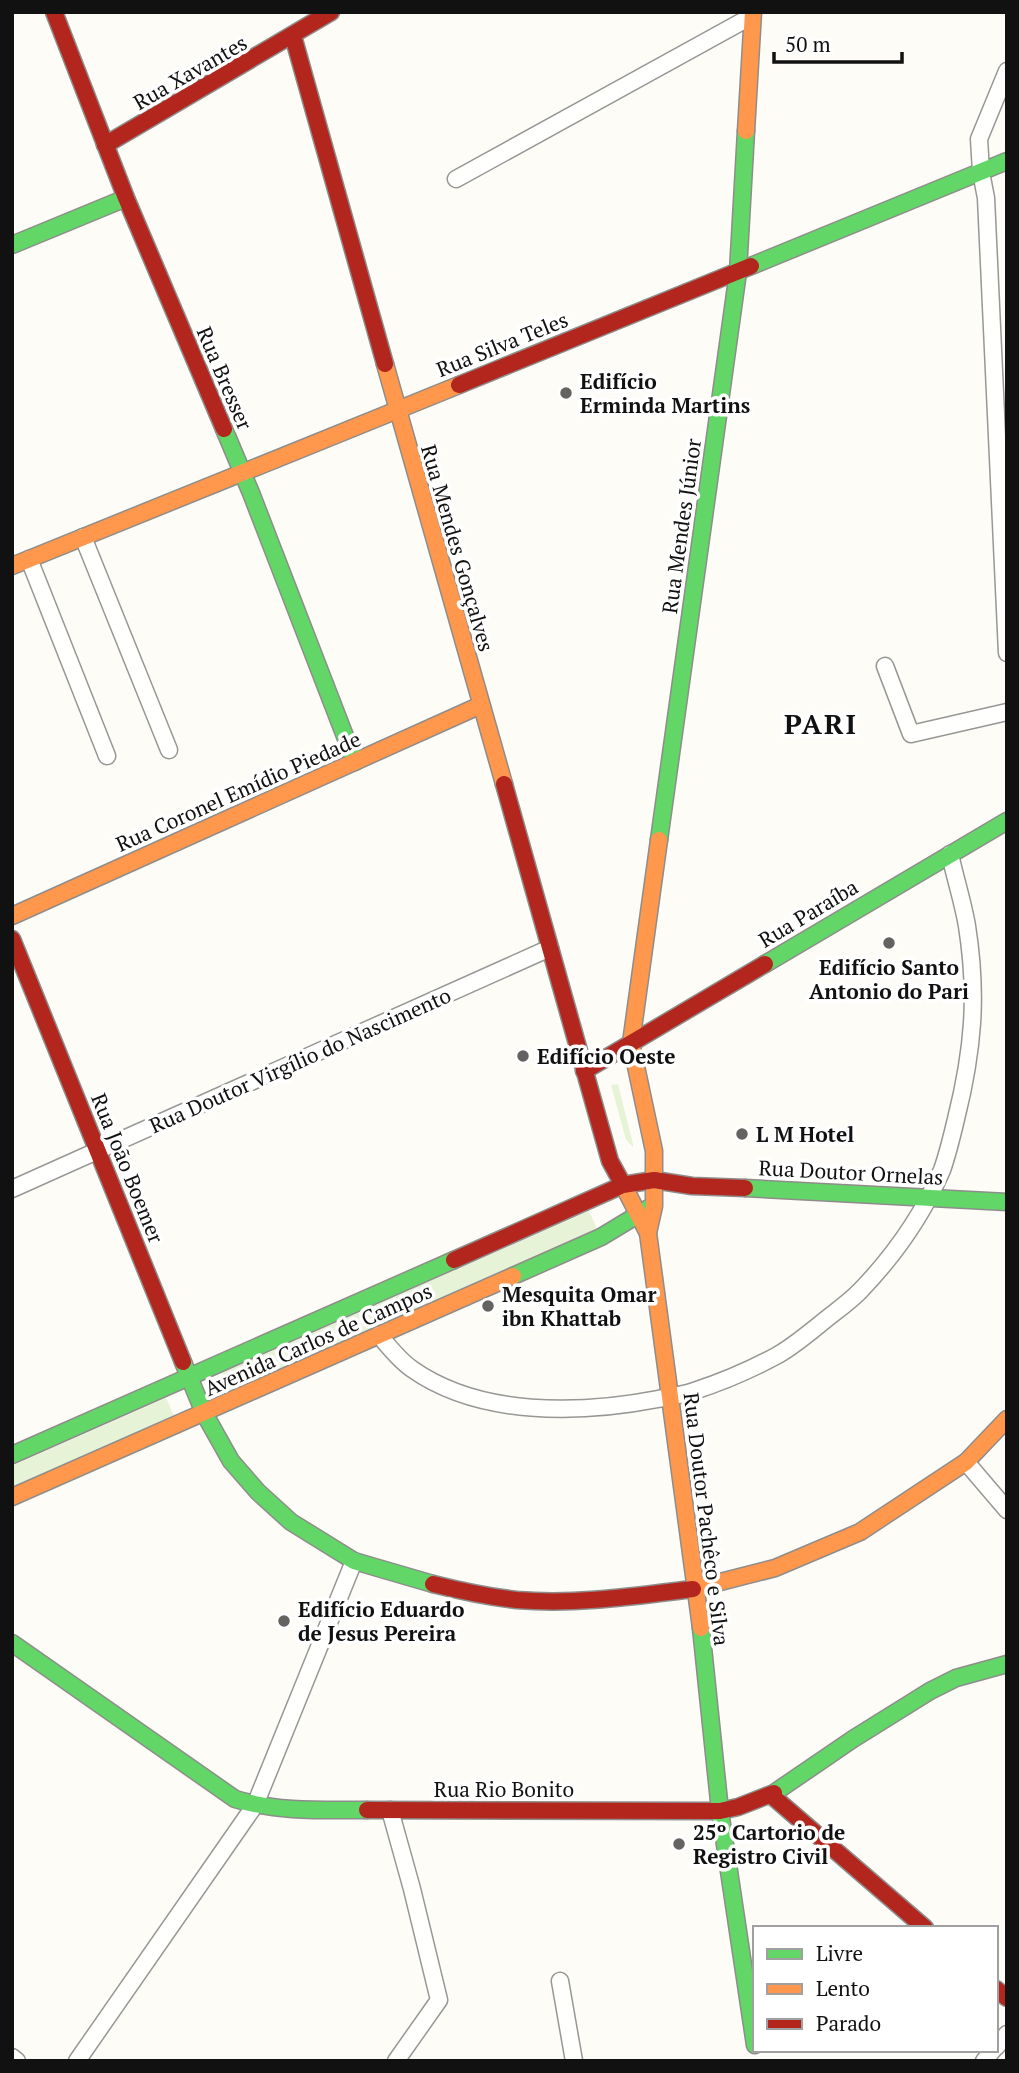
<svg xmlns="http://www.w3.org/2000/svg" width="1019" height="2073" font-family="'PT Serif',serif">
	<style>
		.green { fill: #e7f3d7 }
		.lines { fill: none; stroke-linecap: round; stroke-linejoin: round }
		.street-casing { stroke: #979795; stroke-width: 19 }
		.fast-casing { stroke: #8e8d8b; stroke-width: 19 }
		.slow-casing { stroke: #8e8d8b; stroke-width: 19 }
		.jam-casing { stroke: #8e8d8b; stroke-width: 19 }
		.street { stroke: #fffffe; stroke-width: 16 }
		.fast { stroke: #63d668; stroke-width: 16 }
		.slow { stroke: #ff974d; stroke-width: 16 }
		.jam { stroke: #b3261e; stroke-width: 16 }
		.poi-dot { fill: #646362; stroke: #fff; stroke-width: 2.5 }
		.labels { text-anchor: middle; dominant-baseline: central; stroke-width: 7; stroke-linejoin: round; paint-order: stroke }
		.street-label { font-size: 21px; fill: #111; stroke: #fff }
		.poi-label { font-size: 21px; font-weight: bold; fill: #111; stroke: #fff; text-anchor: start }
		.district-label { font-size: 28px; font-weight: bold; letter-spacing: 2px; fill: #111; stroke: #fff }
	</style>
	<rect width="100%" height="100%" fill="#fdfcf7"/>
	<g class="green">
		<polygon points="618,1084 633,1144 633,1147 626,1140 611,1085"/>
		<polygon points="589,1211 597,1229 230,1391 222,1373"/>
		<polygon points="166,1398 174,1416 12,1487 12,1466"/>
	</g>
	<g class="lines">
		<g class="street-casing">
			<g id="street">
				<polyline points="1007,71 979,139 981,172 986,198 1007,653"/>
				<polyline points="456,179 752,16"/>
				<polyline points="83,537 169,750"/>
				<polyline points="29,559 107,756"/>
				<polyline points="885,666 911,734 1007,712"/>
				<polyline points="12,1189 550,948"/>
				<path d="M 379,1335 C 389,1347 399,1360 412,1369 C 480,1417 580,1414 658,1399 C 669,1397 682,1395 694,1391 C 722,1382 750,1370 776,1356 C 791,1348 805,1336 819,1325 C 832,1314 847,1304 859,1292 C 893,1257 923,1214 942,1170 C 948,1153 952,1136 956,1119 C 973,1051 978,996 967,926 C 963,902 955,878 950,854"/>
				<polyline points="966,1462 1007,1510"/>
				<polyline points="390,1810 412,1889 439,2000 396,2061"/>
				<polyline points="560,1981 574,2061"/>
				<polyline points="996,2047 1007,2034"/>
				<polyline points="12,2057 17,2061"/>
				<polyline points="77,2061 255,1805 354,1561"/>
				<polyline points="984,2061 993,2050"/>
			</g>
		</g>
		<g class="fast-casing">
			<g id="fast">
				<polyline points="12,245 126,198"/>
				<polyline points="751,266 1007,161"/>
				<polyline points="224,429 251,493 355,762"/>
				<polyline points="659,840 738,272 746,131"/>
				<polyline points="765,964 1007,821"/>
				<polyline points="745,1188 1007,1202"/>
				<polyline points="513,1276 601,1237 649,1208"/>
				<polyline points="183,1362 204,1413 231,1461 258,1492 291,1522 354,1561 433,1584"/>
				<polyline points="12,1455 454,1260"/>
				<polyline points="701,1628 720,1811 755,2045"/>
				<path d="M 12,1643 L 235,1799 C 277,1812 323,1810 367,1810"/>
				<polyline points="774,1793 853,1739 930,1691 956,1678 1007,1664"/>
			</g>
		</g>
		<g class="slow-casing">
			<g id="slow">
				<polyline points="746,131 753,12"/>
				<polyline points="385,364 504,784"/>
				<polyline points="12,566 459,385"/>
				<polyline points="12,916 481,705"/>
				<polyline points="622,1183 648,1233 701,1628"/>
				<polyline points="648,1233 654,1206 654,1151 631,1043 659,840"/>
				<polyline points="12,1497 513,1276"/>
				<polyline points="693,1589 775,1568 860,1532 966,1462 1007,1419"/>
			</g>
		</g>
		<g class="jam-casing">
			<g id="jam">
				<polyline points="54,12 126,198 224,429"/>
				<polyline points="293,36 385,364"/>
				<polyline points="105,145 331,12"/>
				<polyline points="459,385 751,266"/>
				<polyline points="504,784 610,1161 622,1183"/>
				<polyline points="12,939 183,1362"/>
				<polyline points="584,1071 765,964"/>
				<polyline points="454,1260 623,1185 654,1180 692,1186 745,1188"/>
				<path d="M 433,1584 C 461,1591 489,1597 517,1600 C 576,1605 635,1596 693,1589"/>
				<polyline points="771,1795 925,1928"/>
				<polyline points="367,1810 720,1811 738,1807 774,1793"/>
				<polyline points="996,1989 1007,1998"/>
			</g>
		</g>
		<use href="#street" class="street"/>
		<use href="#fast" class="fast"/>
		<use href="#slow" class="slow"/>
		<use href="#jam" class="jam"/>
	</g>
	<g class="poi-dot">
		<circle cx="566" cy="393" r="7"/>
		<circle cx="889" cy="943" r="7"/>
		<circle cx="523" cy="1056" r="7"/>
		<circle cx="742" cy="1134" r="7"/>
		<circle cx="488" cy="1306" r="7"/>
		<circle cx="284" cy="1621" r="7"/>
		<circle cx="679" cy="1844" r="7"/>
	</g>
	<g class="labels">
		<g class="street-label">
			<text transform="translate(190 72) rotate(-30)">Rua Xavantes</text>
			<text transform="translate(502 344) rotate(-22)">Rua Silva Teles</text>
			<text transform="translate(225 378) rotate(67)">Rua Bresser</text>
			<text transform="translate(681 526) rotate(-82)">Rua Mendes Júnior</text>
			<text transform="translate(458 548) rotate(74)">Rua Mendes Gonçalves</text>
			<text transform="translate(238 791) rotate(-24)">Rua Coronel Emídio Piedade</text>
			<text transform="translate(808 913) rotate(-31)">Rua Paraíba</text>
			<text transform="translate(300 1060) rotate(-24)">Rua Doutor Virgílio do Nascimento</text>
			<text transform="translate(128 1168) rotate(68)">Rua João Boemer</text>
			<text transform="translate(851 1172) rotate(3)">Rua Doutor Ornelas</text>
			<text transform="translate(318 1339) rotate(-24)">Avenida Carlos de Campos</text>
			<text transform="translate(707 1519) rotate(83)">Rua Doutor Pachêco e Silva</text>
			<text x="504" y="1789">Rua Rio Bonito</text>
		</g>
		<g class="poi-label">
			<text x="580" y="381">Edifício<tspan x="580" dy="24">Erminda Martins</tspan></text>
			<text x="889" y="967" text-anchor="middle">Edifício Santo<tspan x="889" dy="24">Antonio do Pari</tspan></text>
			<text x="537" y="1056">Edifício Oeste</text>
			<text x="756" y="1134">L M Hotel</text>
			<text x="502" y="1294">Mesquita Omar<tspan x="502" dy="24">ibn Khattab</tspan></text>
			<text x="298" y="1609">Edifício Eduardo<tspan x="298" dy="24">de Jesus Pereira</tspan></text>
			<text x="693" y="1832">25º Cartorio de<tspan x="693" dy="24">Registro Civil</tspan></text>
		</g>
		<g class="district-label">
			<text x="821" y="723">PARI</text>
		</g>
	</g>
	<rect width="1019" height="2073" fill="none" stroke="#111111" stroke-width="28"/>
	<rect x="753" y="1926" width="245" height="126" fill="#ffffff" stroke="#a0a0a0" stroke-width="2"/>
	<rect x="767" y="1949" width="35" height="10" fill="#63d668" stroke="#a0a0a0" stroke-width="2"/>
	<text x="816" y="1961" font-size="21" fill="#111111">Livre</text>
	<rect x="767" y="1984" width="35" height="10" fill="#ff974d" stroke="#a0a0a0" stroke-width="2"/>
	<text x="816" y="1996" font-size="21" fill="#111111">Lento</text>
	<rect x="767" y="2019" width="35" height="10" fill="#b3261e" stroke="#a0a0a0" stroke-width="2"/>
	<text x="816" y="2031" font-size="21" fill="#111111">Parado</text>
	<path d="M774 52v10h128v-10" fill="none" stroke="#111111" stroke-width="3.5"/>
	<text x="785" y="52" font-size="21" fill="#111111" stroke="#ffffff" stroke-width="5" paint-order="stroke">50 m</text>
</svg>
